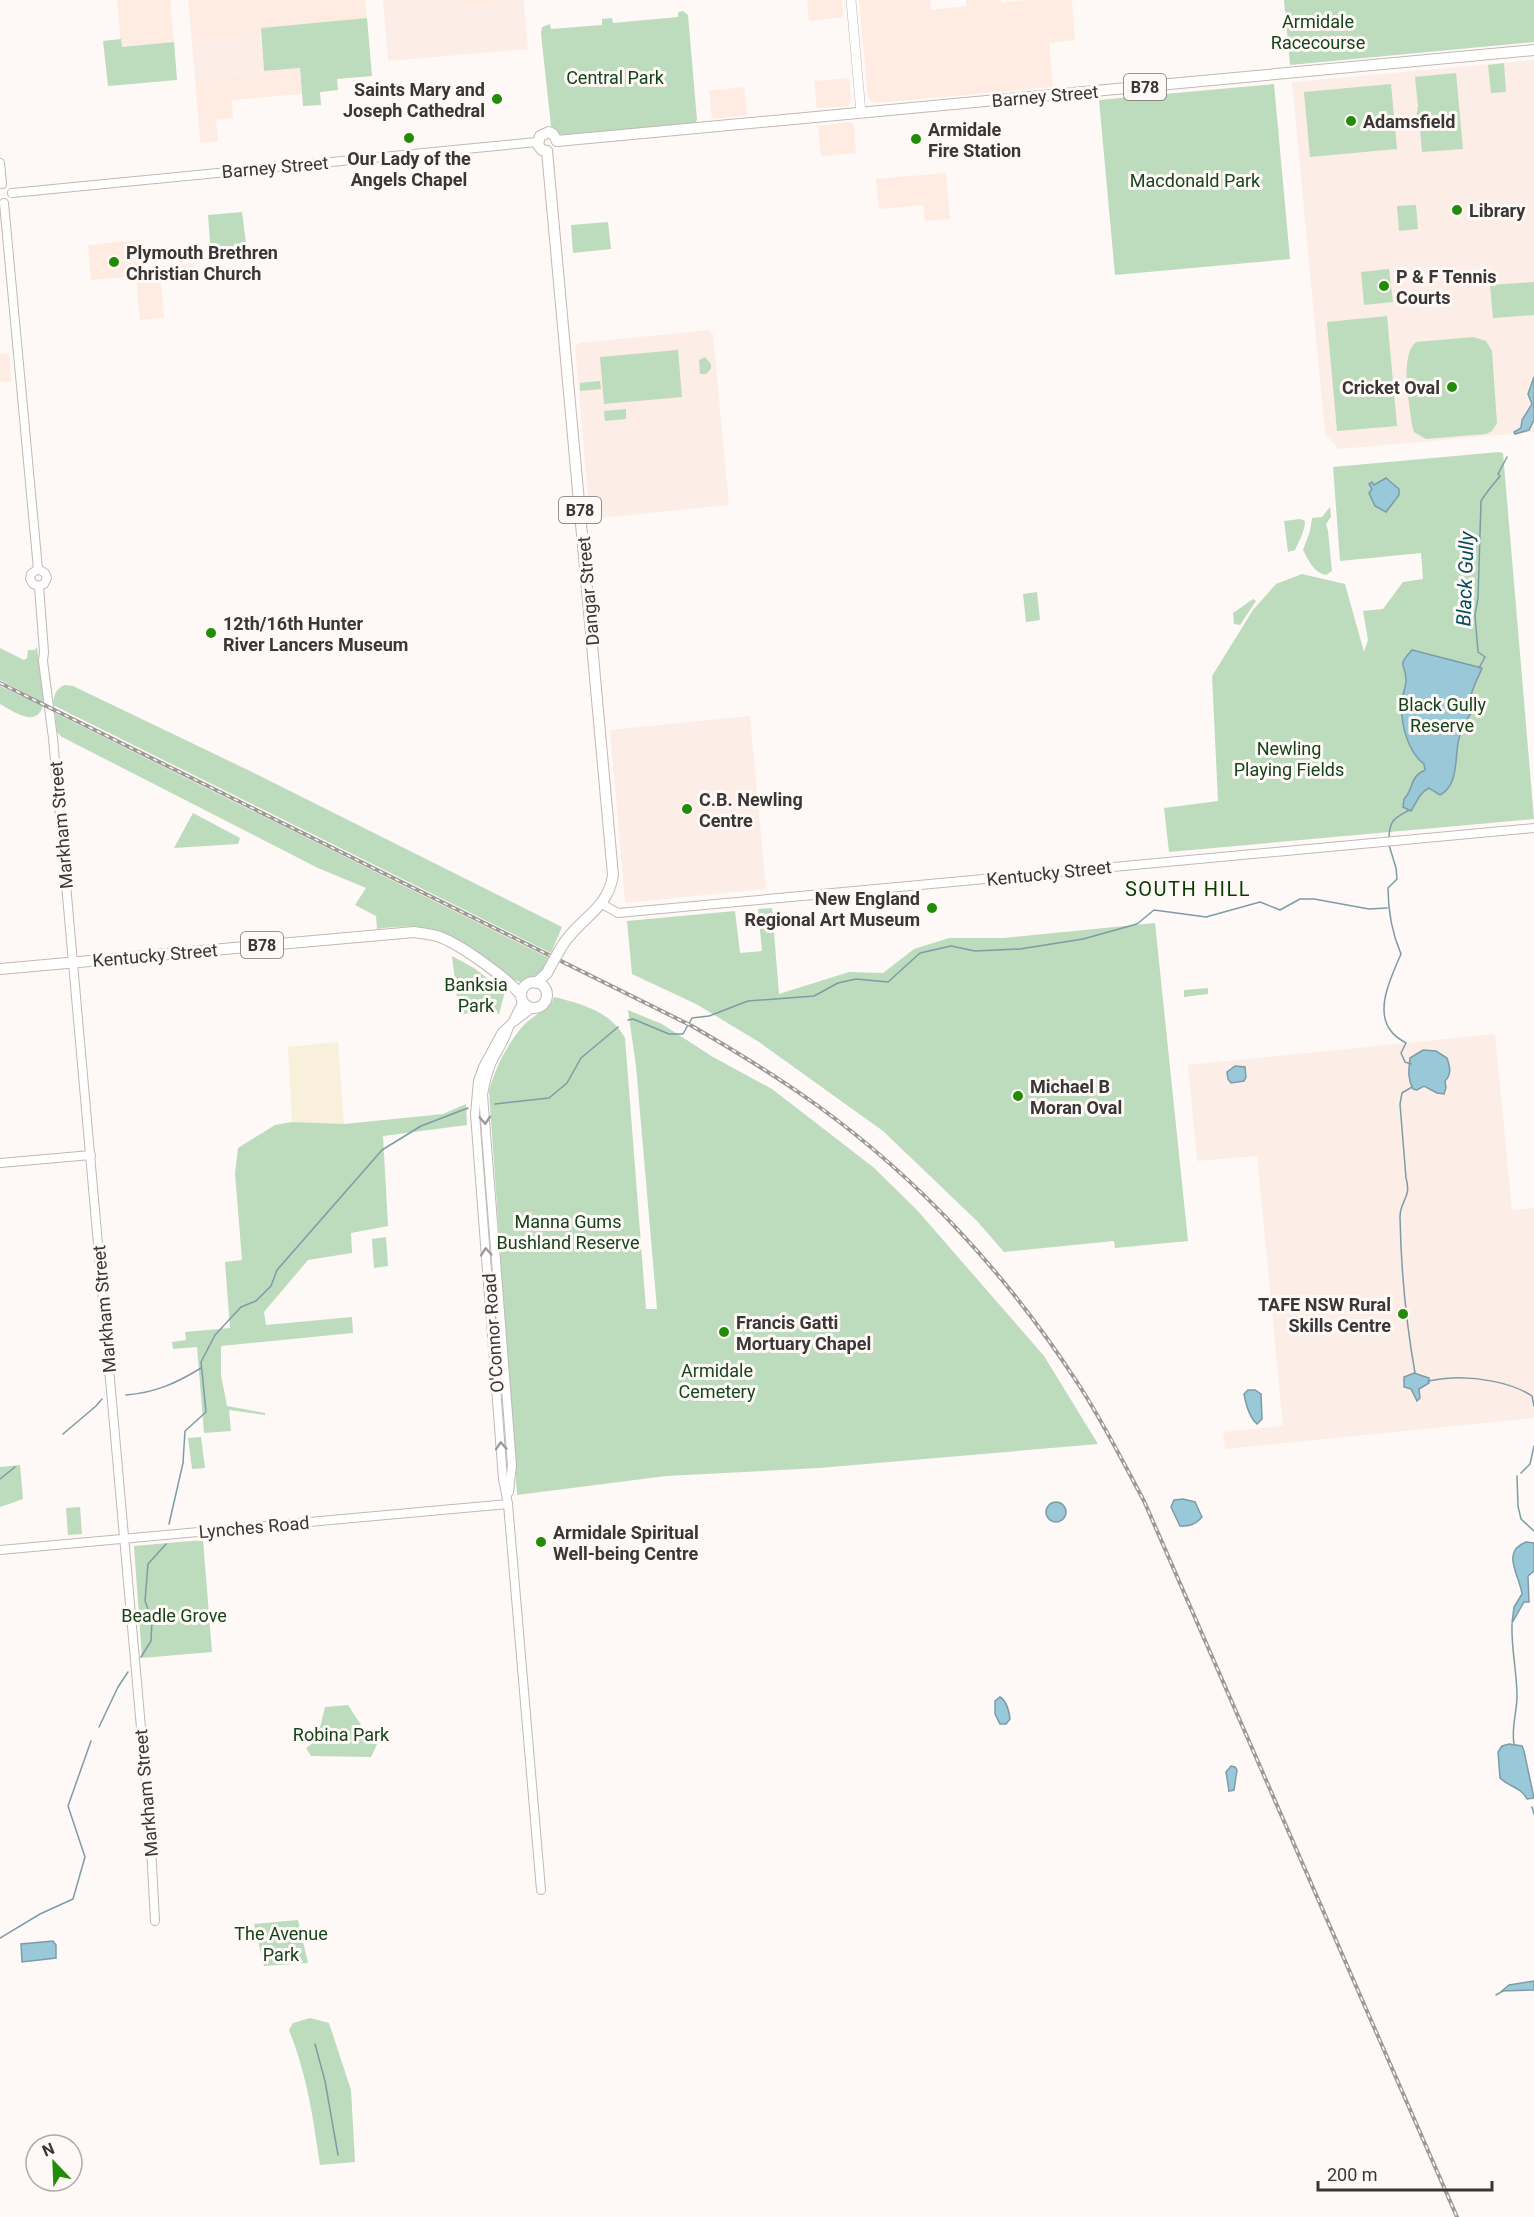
<svg xmlns="http://www.w3.org/2000/svg" width="1534" height="2217" font-family="Roboto,sans-serif">
	<style>
		.commercial { fill: #feece2 }
		.industrial { fill: #f8f0da }
		.built { fill: #fcede7 }
		.green { fill: #bddbbd }
		.water { fill: #99c8d9; stroke: #7c9ca8; stroke-width: 1.5 }
		.lines { fill: none; stroke-linecap: round; stroke-linejoin: round }
		.stream { stroke: #7c9ca8; stroke-width: 1.5 }
		.tertiary-casing { stroke: #c0b9b6; stroke-width: 10 }
		.secondary-casing { stroke: #c0b9b6; stroke-width: 10 }
		.primary-casing { stroke: #c0b9b6; stroke-width: 12 }
		.tertiary { stroke: #fff; stroke-width: 8 }
		.secondary { stroke: #fff; stroke-width: 9 }
		.primary { stroke: #fff; stroke-width: 10 }
		.rail-casing { stroke: #9d9997; stroke-width: 4 }
		.rail { stroke: #fef9f6; stroke-width: 1.5; stroke-dasharray: 4.5; stroke-linecap: butt }
		.primary-bridge-casing { stroke: #c0b9b6; stroke-width: 12; stroke-linecap: butt }
		.primary-bridge { stroke: #fff; stroke-width: 10 }
		.oneway { stroke: #9c9a9a }
		.poi-dot { fill: #228c09; stroke: #fef9f6; stroke-width: 2 }
		.labels { text-anchor: middle; dominant-baseline: central; stroke-width: 6; stroke-linejoin: round; paint-order: stroke }
		.shield { fill: #fef9f6; stroke: #74706f; stroke-width: 1.5 }
		.shield-label { font-size: 16px; font-weight: bold; fill: #393635 }
		.park-label { font-size: 18px; fill: #15441b; stroke: #fef9f6 }
		.poi-label { font-size: 18px; font-weight: bold; fill: #393635; stroke: #fef9f6; text-anchor: start }
		.street-label { font-size: 18px; fill: #393635; stroke: #fef9f6 }
		.water-label { font-size: 20px; font-style: italic; fill: #054b5c; stroke: #fef9f6 }
		.neighbourhood-label { font-size: 20px; letter-spacing: 1.5px; fill: #083b01; stroke: #fef9f6 }
	</style>
	<rect width="100%" height="100%" fill="#fef9f6"/>
	<g class="commercial">
		<polygon points="117,0 170,0 174,42 121,47"/>
		<polygon points="188,0 365,0 367,18 261,28 261,37 192,43"/>
		<polygon points="453,0 524,0 524,4 454,10"/>
		<polygon points="807,0 842,0 843,17 809,21"/>
		<polygon points="859,0 930,0 931,10 966,6 966,0 1001,0 1001,3 1025,0 1072,0 1075,40 1049,43 1053,87 874,103 868,98"/>
		<polygon points="300,68 302,94 232,100 233,118 216,120 218,141 200,143 195,77"/>
		<polygon points="849,78 851,102 848,106 817,108 814,81"/>
		<polygon points="744,87 747,115 712,119 709,91"/>
		<polygon points="850,122 854,125 856,153 821,156 818,126"/>
		<polygon points="946,173 950,219 925,221 923,205 879,209 876,179"/>
		<polygon points="139,240 142,268 195,263 195,272 160,275 164,318 140,320 136,276 91,280 88,245"/>
		<polygon points="9,353 11,381 0,382 0,354"/>
	</g>
	<polygon class="industrial" points="338,1042 344,1124 292,1122 288,1047"/>
	<g class="built">
		<polygon points="383,0 453,0 454,10 524,4 528,49 388,61"/>
		<polygon points="261,37 264,71 195,77 192,43"/>
		<polygon points="1534,60 1534,432 1339,449 1325,434 1292,82"/>
		<polygon points="709,330 713,334 729,505 590,519 575,347 579,343"/>
		<polygon points="750,716 766,889 625,903 610,730"/>
		<polygon points="1495,1034 1512,1210 1534,1208 1534,1418 1225,1449 1223,1432 1283,1426 1257,1156 1197,1161 1188,1065"/>
	</g>
	<g class="green">
		<polygon points="1284,0 1534,0 1534,42 1290,65"/>
		<polygon points="683,11 688,15 697,120 695,123 566,135 559,134 551,126 541,34 542,27 550,24 551,29 602,25 602,19 612,18 613,23 678,17 678,12"/>
		<polygon points="367,18 372,76 337,79 338,90 320,92 321,105 303,106 300,68 264,71 261,28"/>
		<polygon points="121,39 122,47 174,42 177,80 108,86 103,41"/>
		<polygon points="1504,63 1506,92 1491,93 1488,65"/>
		<polygon points="1456,73 1463,149 1422,152 1420,128 1416,118 1418,106 1415,77"/>
		<polygon points="1274,84 1290,259 1115,275 1099,100"/>
		<polygon points="1391,84 1397,149 1310,157 1304,92"/>
		<polygon points="1416,205 1418,229 1399,231 1397,206"/>
		<polygon points="242,212 247,251 211,255 208,215"/>
		<polygon points="608,222 611,249 573,253 571,225"/>
		<polygon points="1389,269 1393,302 1364,305 1361,272"/>
		<polygon points="1534,282 1534,315 1493,318 1490,285"/>
		<polygon points="1387,316 1397,426 1337,431 1327,322"/>
		<path d="M 1473,337 L 1486,341 L 1492,351 L 1497,423 L 1492,431 L 1486,434 L 1426,439 L 1414,432 L 1412,425 C 1410,405 1399,356 1416,342 Z"/>
		<polygon points="678,350 682,397 604,404 600,357"/>
		<polygon points="705,357 711,364 711,369 706,374 700,374 699,360"/>
		<polygon points="600,381 601,389 580,391 580,383"/>
		<polygon points="626,409 626,419 605,421 604,411"/>
		<polygon points="1499,452 1503,453 1534,819 1169,852 1164,808 1218,801 1212,676 1253,610 1276,584 1302,574 1345,584 1364,652 1368,640 1363,611 1383,609 1403,582 1423,579 1421,553 1340,561 1333,467"/>
		<path d="M 1330,507 L 1331,517 L 1326,524 L 1328,531 L 1332,571 L 1326,575 C 1313,572 1309,561 1303,550 L 1310,531 L 1312,518 L 1322,517 Z"/>
		<path d="M 1300,519 L 1305,521 C 1305,531 1299,541 1295,550 L 1288,552 L 1284,521 Z"/>
		<polygon points="1037,592 1040,620 1026,622 1023,594"/>
		<polygon points="1253,599 1256,601 1240,625 1234,624 1233,613"/>
		<polygon points="37,647 44,703 0,680 0,648 24,660 27,658 28,650 35,650"/>
		<path d="M 65,685 L 73,686 L 250,771 L 562,927 L 551,953 L 53,705 C 54,695 55,689 65,685 Z"/>
		<path d="M 0,686 L 43,706 C 36,728 14,712 0,704 Z"/>
		<path d="M 55,713 L 549,958 L 546,963 L 548,964 C 534,981 522,991 504,971 C 480,956 454,933 425,928 C 409,925 393,927 377,929 L 376,916 L 355,905 L 366,888 L 318,868 L 62,737 L 57,732 Z"/>
		<polygon points="193,813 240,838 238,844 174,848"/>
		<polygon points="772,908 779,994 849,972 883,973 914,949 949,938 1004,938 1155,923 1188,1241 1115,1248 1114,1241 1004,1252 977,1221 883,1131 759,1042 696,1004 632,974 627,921 735,911 740,953 762,951 758,909"/>
		<polygon points="452,956 474,968 505,992 499,1014 491,1012 459,1014"/>
		<polygon points="1208,988 1208,994 1184,997 1184,990"/>
		<path d="M 554,997 C 582,1004 610,1011 625,1038 L 646,1309 L 657,1309 L 636,1066 L 628,1010 L 662,1024 L 713,1057 L 772,1089 L 873,1167 L 917,1210 L 1044,1356 L 1098,1444 L 819,1468 L 666,1476 L 517,1495 L 489,1091 C 495,1068 507,1045 522,1027 C 531,1017 543,1012 552,1002 Z"/>
		<polygon points="466,1104 467,1125 383,1136 388,1226 351,1233 352,1253 308,1260 264,1312 266,1325 352,1317 353,1333 221,1346 221,1375 227,1406 265,1413 265,1415 229,1410 231,1431 204,1433 197,1347 173,1349 172,1342 186,1340 185,1332 230,1328 225,1262 242,1260 235,1173 238,1148 275,1125 292,1122 344,1124 443,1114"/>
		<polygon points="386,1237 388,1266 374,1268 372,1239"/>
		<polygon points="201,1437 205,1468 192,1469 188,1438"/>
		<polygon points="20,1465 23,1499 0,1507 0,1467"/>
		<polygon points="80,1507 82,1534 68,1535 66,1508"/>
		<polygon points="203,1540 212,1652 142,1658 134,1546"/>
		<polygon points="348,1705 369,1737 378,1742 371,1757 311,1756 306,1748 317,1740 325,1707"/>
		<polygon points="298,1920 308,1963 264,1966 254,1924"/>
		<path d="M 310,2018 L 329,2023 L 351,2090 L 355,2162 L 320,2165 C 313,2117 307,2075 289,2030 L 293,2023 Z"/>
	</g>
	<g class="water">
		<polygon points="1534,377 1534,420 1529,430 1515,434 1514,432 1521,428 1522,420 1532,404 1528,394"/>
		<polygon points="1386,478 1399,489 1399,495 1386,512 1375,506 1369,493 1372,489 1369,484 1372,482 1374,485"/>
		<path d="M 1412,650 L 1482,668 C 1476,684 1467,694 1472,712 C 1465,721 1460,731 1458,743 C 1455,760 1458,786 1440,795 L 1429,788 C 1419,793 1417,802 1411,811 L 1403,807 L 1404,799 C 1415,788 1408,778 1425,770 L 1424,764 C 1407,751 1400,722 1402,700 C 1403,694 1405,688 1406,682 C 1407,663 1395,668 1412,650 Z"/>
		<path d="M 1423,1050 L 1436,1051 L 1447,1058 C 1450,1067 1452,1074 1445,1081 L 1446,1088 L 1444,1094 L 1437,1093 L 1424,1086 L 1417,1090 L 1413,1089 C 1407,1078 1409,1069 1410,1058 Z"/>
		<polygon points="1235,1066 1245,1067 1246,1077 1244,1081 1231,1083 1228,1079 1227,1072"/>
		<polygon points="1414,1373 1429,1378 1429,1383 1419,1389 1420,1398 1417,1401 1411,1389 1404,1387 1404,1377"/>
		<path d="M 1248,1390 L 1255,1390 L 1261,1394 L 1262,1419 L 1257,1424 C 1249,1417 1246,1405 1244,1394 Z"/>
		<path d="M 1183,1499 L 1195,1502 L 1202,1517 C 1195,1525 1190,1526 1180,1526 L 1171,1507 L 1174,1500 Z"/>
		<circle cx="1056" cy="1512" r="10"/>
		<path d="M 1526,1542 L 1534,1543 L 1534,1571 L 1528,1576 L 1529,1602 L 1524,1602 L 1512,1623 L 1514,1607 L 1522,1594 C 1520,1576 1500,1552 1526,1542 Z"/>
		<path d="M 1000,1697 C 1007,1701 1009,1711 1010,1719 L 1006,1724 L 1000,1724 L 995,1714 L 995,1701 Z"/>
		<path d="M 1509,1744 L 1522,1746 L 1524,1751 L 1534,1798 L 1527,1799 C 1521,1787 1509,1787 1500,1778 L 1498,1752 L 1502,1746 Z"/>
		<polygon points="1231,1766 1235,1767 1237,1770 1234,1790 1229,1791 1226,1772"/>
		<polygon points="53,1941 56,1945 56,1958 22,1962 21,1944"/>
		<polygon points="1534,1981 1534,1990 1502,1991 1509,1985"/>
	</g>
	<g class="lines">
		<g class="stream">
			<path d="M 1479,668 L 1485,657 L 1478,652 L 1475,615 L 1478,598 L 1481,501 C 1487,491 1494,484 1500,476 L 1498,474 L 1507,457"/>
			<path d="M 1389,837 C 1390,819 1395,818 1409,810"/>
			<path d="M 1389,845 L 1396,868 L 1397,879 L 1388,888 C 1388,911 1392,933 1401,954 C 1392,975 1374,1010 1391,1031 C 1394,1036 1401,1040 1406,1043 L 1401,1053 L 1405,1062 L 1411,1064"/>
			<polyline points="628,1020 633,1019 669,1034 683,1034 692,1018 709,1016 748,1001 814,996 838,983 856,979 888,982 920,953 951,946 975,951 1020,949 1083,939 1137,924 1154,910 1206,917 1260,902 1280,910 1300,899 1314,899 1369,909 1387,908"/>
			<path d="M 1412,1087 L 1402,1093 L 1400,1104 L 1406,1178 C 1412,1198 1400,1200 1400,1217 C 1401,1269 1406,1322 1415,1373"/>
			<polyline points="495,1104 549,1098 567,1083 581,1058 618,1027"/>
			<path d="M 1428,1381 C 1436,1380 1444,1378 1452,1378 C 1477,1377 1511,1382 1532,1396 L 1534,1406"/>
			<path d="M 126,1395 C 154,1393 177,1383 201,1368"/>
			<polyline points="63,1434 96,1406 102,1399"/>
			<polyline points="1521,1473 1530,1464 1534,1446"/>
			<polyline points="1517,1476 1518,1506 1521,1519 1534,1531"/>
			<polyline points="0,1479 15,1467"/>
			<polyline points="169,1524 183,1463 185,1431 206,1412 201,1362 215,1335 241,1307 256,1301 271,1286 277,1270 382,1150 421,1126 468,1108"/>
			<path d="M 1512,1624 C 1511,1648 1517,1672 1517,1696 C 1517,1712 1511,1728 1514,1744"/>
			<polyline points="141,1657 151,1641 152,1619 145,1601 148,1564 166,1544"/>
			<polyline points="99,1727 118,1687 128,1672"/>
			<polyline points="1532,1807 1534,1814"/>
			<polyline points="0,1938 40,1914 73,1899 85,1857 68,1806 91,1741"/>
			<polyline points="1496,1995 1503,1991"/>
			<polyline points="315,2044 325,2081 338,2155"/>
		</g>
		<g class="tertiary-casing">
			<g id="tertiary">
				<polyline points="0,163 2,184"/>
				<polyline points="12,193 537,142"/>
				<polyline points="4,203 38,569"/>
				<polyline points="38,569 45,573 47,578 44,584 39,586"/>
				<polyline points="38,569 31,574 30,579 33,584 39,586"/>
				<polyline points="39,586 44,652 43,661 53,738 150,1829 155,1921"/>
				<polyline points="602,904 618,913 1534,828"/>
				<polyline points="523,1001 512,1023 502,1032 483,1067 478,1081 475,1114 503,1479 508,1504 541,1890"/>
				<polyline points="515,1021 532,1008"/>
				<path d="M 509,1027 C 505,1040 498,1050 492,1062 C 487,1073 485,1083 483,1095 L 512,1465 L 509,1492"/>
				<polyline points="0,1163 91,1155"/>
				<polyline points="0,1550 508,1504"/>
			</g>
		</g>
		<g class="secondary-casing">
			<polyline id="secondary" points="851,0 861,113"/>
		</g>
		<g class="primary-casing">
			<g id="primary">
				<polyline points="557,141 1534,50"/>
				<path d="M 547,151 L 613,875 C 608,910 579,918 562,946"/>
				<polyline points="547,151 542,150 538,145 540,136 549,132 553,134 557,141"/>
				<path d="M 0,969 L 414,932 C 422,933 429,934 437,936 C 459,943 507,978 521,995"/>
				<circle cx="534" cy="995" r="13"/>
				<polyline points="536,983 547,973 550,967"/>
			</g>
		</g>
		<use href="#tertiary" class="tertiary"/>
		<use href="#secondary" class="secondary"/>
		<use href="#primary" class="primary"/>
		<g class="rail-casing">
			<path id="rail" d="M 0,683 L 692,1026 C 735,1051 778,1077 818,1106 C 919,1179 1007,1275 1075,1379 C 1101,1418 1122,1460 1144,1501 L 1457,2217"/>
		</g>
		<use href="#rail" class="rail"/>
		<g class="primary-bridge-casing">
			<polyline id="primary-bridge" points="550,967 562,946"/>
		</g>
		<use href="#primary-bridge" class="primary-bridge"/>
	</g>
	<defs><path id="oneway-chevron" d="M-2-3.5L2.5 0L-2 3.5" fill="none" stroke-width="1.6" stroke-linecap="round" stroke-linejoin="round" transform="scale(1.5)"/></defs>
	<g class="oneway">
		<use href="#oneway-chevron" transform="translate(485 1120) rotate(87)"/>
		<use href="#oneway-chevron" transform="translate(486 1252) rotate(-95)"/>
		<use href="#oneway-chevron" transform="translate(501 1446) rotate(-94)"/>
	</g>
	<g class="poi-dot">
		<circle cx="497" cy="99" r="6"/>
		<circle cx="1351" cy="121" r="6"/>
		<circle cx="409" cy="138" r="6"/>
		<circle cx="916" cy="139" r="6"/>
		<circle cx="1457" cy="210" r="6"/>
		<circle cx="114" cy="262" r="6"/>
		<circle cx="1384" cy="286" r="6"/>
		<circle cx="1452" cy="387" r="6"/>
		<circle cx="211" cy="633" r="6"/>
		<circle cx="687" cy="809" r="6"/>
		<circle cx="932" cy="908" r="6"/>
		<circle cx="1018" cy="1096" r="6"/>
		<circle cx="1403" cy="1314" r="6"/>
		<circle cx="724" cy="1332" r="6"/>
		<circle cx="541" cy="1542" r="6"/>
	</g>
	<g class="labels">
		<g class="shield">
			<rect x="1124" y="74" width="42" height="26" rx="4.5"/>
			<rect x="559" y="497" width="42" height="26" rx="4.5"/>
			<rect x="241" y="932" width="42" height="26" rx="4.5"/>
		</g>
		<g class="shield-label">
			<text x="1145" y="87">B78</text>
			<text x="580" y="510">B78</text>
			<text x="262" y="945">B78</text>
		</g>
		<g class="park-label">
			<text x="1318" y="21">Armidale<tspan x="1318" dy="21">Racecourse</tspan></text>
			<text x="615" y="77">Central Park</text>
			<text x="1195" y="180">Macdonald Park</text>
			<text x="1442" y="704">Black Gully<tspan x="1442" dy="21">Reserve</tspan></text>
			<text x="1289" y="748">Newling<tspan x="1289" dy="21">Playing Fields</tspan></text>
			<text x="476" y="984">Banksia<tspan x="476" dy="21">Park</tspan></text>
			<text x="568" y="1221">Manna Gums<tspan x="568" dy="21">Bushland Reserve</tspan></text>
			<text x="717" y="1370">Armidale<tspan x="717" dy="21">Cemetery</tspan></text>
			<text x="174" y="1615">Beadle Grove</text>
			<text x="341" y="1734">Robina Park</text>
			<text x="281" y="1933">The Avenue<tspan x="281" dy="21">Park</tspan></text>
		</g>
		<g class="poi-label">
			<text x="485" y="89" text-anchor="end">Saints Mary and<tspan x="485" dy="21">Joseph Cathedral</tspan></text>
			<text x="1363" y="121">Adamsfield</text>
			<text x="928" y="129">Armidale<tspan x="928" dy="21">Fire Station</tspan></text>
			<text x="409" y="158" text-anchor="middle">Our Lady of the<tspan x="409" dy="21">Angels Chapel</tspan></text>
			<text x="1469" y="210">Library</text>
			<text x="126" y="252">Plymouth Brethren<tspan x="126" dy="21">Christian Church</tspan></text>
			<text x="1396" y="276">P &amp; F Tennis<tspan x="1396" dy="21">Courts</tspan></text>
			<text x="1440" y="387" text-anchor="end">Cricket Oval</text>
			<text x="223" y="623">12th/16th Hunter<tspan x="223" dy="21">River Lancers Museum</tspan></text>
			<text x="699" y="799">C.B. Newling<tspan x="699" dy="21">Centre</tspan></text>
			<text x="920" y="898" text-anchor="end">New England<tspan x="920" dy="21">Regional Art Museum</tspan></text>
			<text x="1030" y="1086">Michael B<tspan x="1030" dy="21">Moran Oval</tspan></text>
			<text x="1391" y="1304" text-anchor="end">TAFE NSW Rural<tspan x="1391" dy="21">Skills Centre</tspan></text>
			<text x="736" y="1322">Francis Gatti<tspan x="736" dy="21">Mortuary Chapel</tspan></text>
			<text x="553" y="1532">Armidale Spiritual<tspan x="553" dy="21">Well-being Centre</tspan></text>
		</g>
		<g class="street-label">
			<text transform="translate(1045 96) rotate(-5)">Barney Street</text>
			<text transform="translate(275 167) rotate(-5)">Barney Street</text>
			<text transform="translate(588 591) rotate(-95)">Dangar Street</text>
			<text transform="translate(61 825) rotate(-95)">Markham Street</text>
			<text transform="translate(1049 873) rotate(-6)">Kentucky Street</text>
			<text transform="translate(155 955) rotate(-5)">Kentucky Street</text>
			<text transform="translate(104 1309) rotate(-95)">Markham Street</text>
			<text transform="translate(493 1333) rotate(-94)">O'Connor Road</text>
			<text transform="translate(254 1527) rotate(-5)">Lynches Road</text>
			<text transform="translate(146 1793) rotate(-95)">Markham Street</text>
		</g>
		<g class="water-label">
			<text transform="translate(1465 579) rotate(-88)">Black Gully</text>
		</g>
		<g class="neighbourhood-label">
			<text x="1188" y="889">SOUTH HILL</text>
		</g>
	</g>
	<g transform="translate(54 2163) rotate(337)"><circle r="28" fill="#fef9f6" stroke="#afaba9" stroke-width="1.5"/>
	<path d="M0-4.5L10 22L0 15L-10 22Z" fill="#228c09"/>
	<text y="-9" font-size="16" font-weight="bold" text-anchor="middle" fill="#393635">N</text>
	</g>
	<path d="M1318 2181v9h174v-9" fill="none" stroke="#393635" stroke-width="3"/>
	<text x="1327" y="2181" font-size="18" fill="#393635" stroke="#fef9f6" stroke-width="4.5" paint-order="stroke">200 m</text>
</svg>
